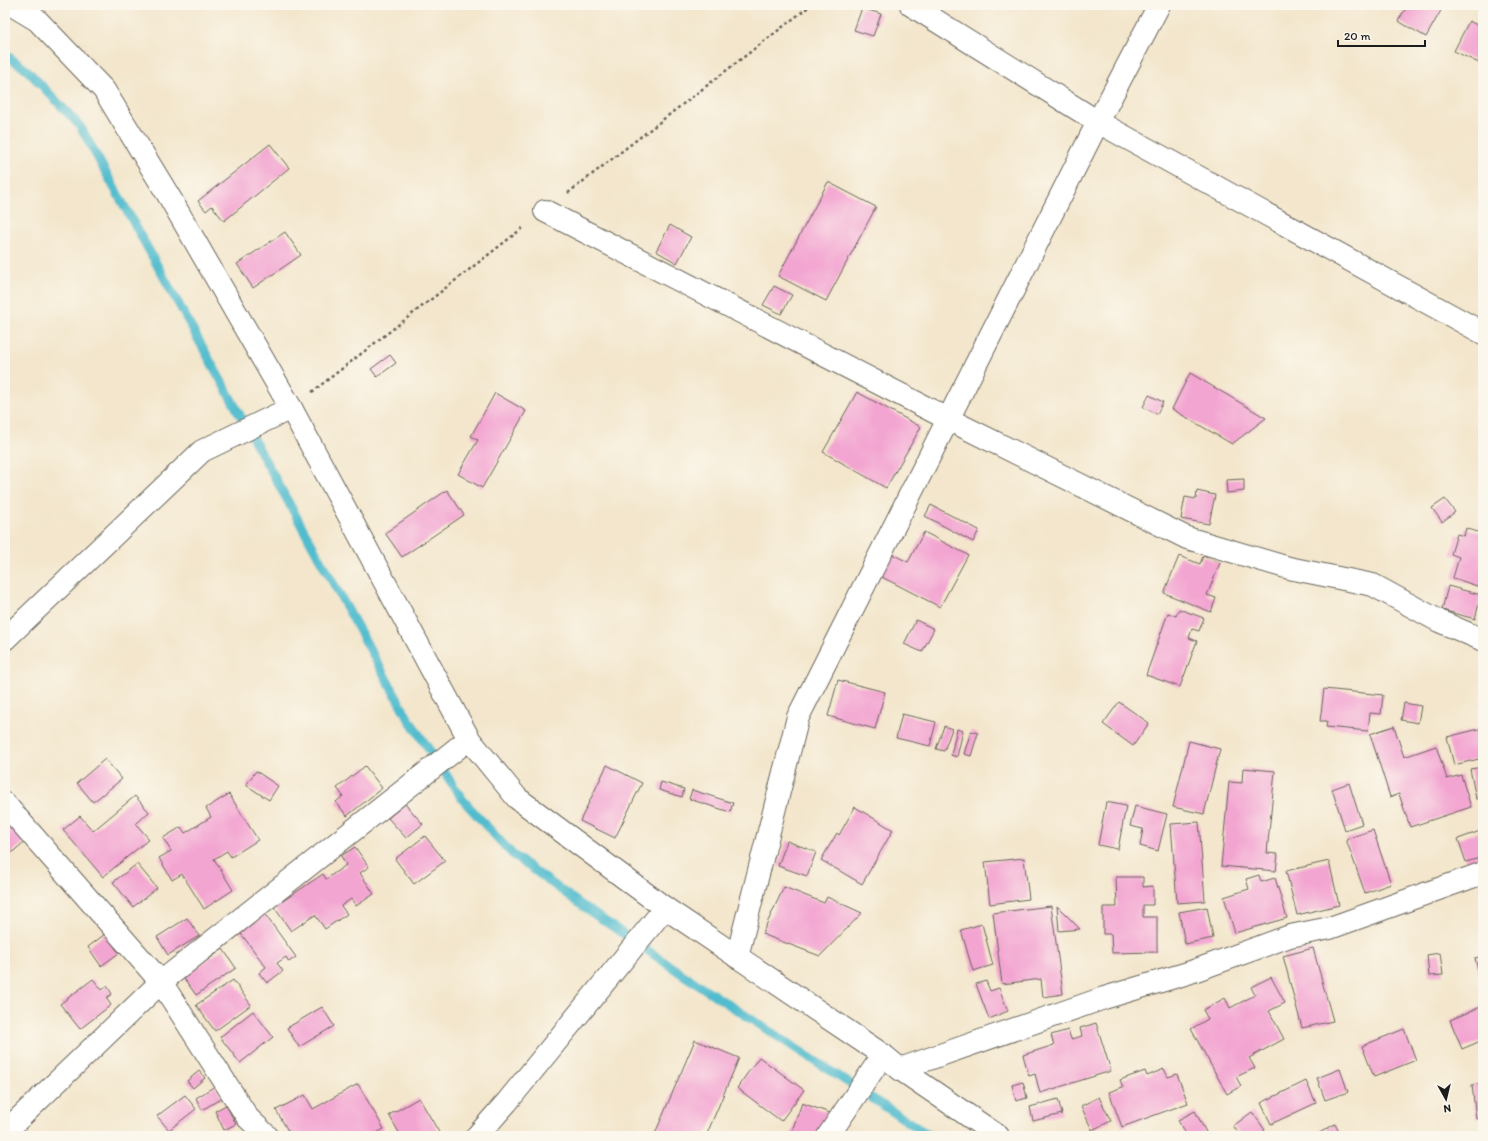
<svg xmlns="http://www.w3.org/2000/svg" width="1488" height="1141" font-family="Itim,sans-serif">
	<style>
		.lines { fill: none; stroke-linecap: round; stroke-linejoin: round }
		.stream { stroke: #51bccd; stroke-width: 9 }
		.building { fill: #f3a5d1 }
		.minor-casing { stroke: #67635a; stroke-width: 24 }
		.path { stroke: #67635a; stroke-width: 2.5; stroke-dasharray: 3 3; stroke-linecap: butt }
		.minor { stroke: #fff; stroke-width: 22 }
	</style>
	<rect width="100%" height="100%" fill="#fbf7ec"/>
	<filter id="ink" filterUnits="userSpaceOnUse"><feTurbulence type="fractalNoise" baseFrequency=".025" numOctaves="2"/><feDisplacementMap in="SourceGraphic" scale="8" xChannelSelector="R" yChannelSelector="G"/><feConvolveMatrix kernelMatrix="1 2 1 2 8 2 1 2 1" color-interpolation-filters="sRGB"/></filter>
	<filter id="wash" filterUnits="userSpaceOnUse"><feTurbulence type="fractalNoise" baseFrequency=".012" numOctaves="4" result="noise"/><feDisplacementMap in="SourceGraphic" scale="16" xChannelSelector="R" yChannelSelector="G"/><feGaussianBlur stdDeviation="0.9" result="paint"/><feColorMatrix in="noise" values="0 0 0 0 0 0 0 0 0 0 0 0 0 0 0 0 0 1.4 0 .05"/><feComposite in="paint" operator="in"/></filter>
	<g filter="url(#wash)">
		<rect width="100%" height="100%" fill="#f3e6cc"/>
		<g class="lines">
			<polyline class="stream" points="5,54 28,71 80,126 408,718 463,800 512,854 584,907 682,974 930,1136"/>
		</g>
		<g id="blocks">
			<g class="building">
				<polygon points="1408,5 1444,5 1426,37 1398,21"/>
				<polygon points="862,8 881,14 873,36 854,30"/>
				<polygon points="1469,21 1483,28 1483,65 1454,51"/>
				<polygon points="270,144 289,168 224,221 212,206 206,211 198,201"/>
				<polygon points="828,182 876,207 826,301 778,276"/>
				<polygon points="670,225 691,237 677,263 656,251"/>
				<polygon points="285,232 301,255 253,288 237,264"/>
				<polygon points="774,286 792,295 781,314 763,305"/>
				<polygon points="390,355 396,363 377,377 371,369"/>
				<polygon points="1190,373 1266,418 1232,444 1172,409"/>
				<polygon points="857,392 921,427 886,488 823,452"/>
				<polygon points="495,393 526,411 482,488 458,474 478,440 471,436"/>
				<polygon points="1149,395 1163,402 1157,414 1143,407"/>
				<polygon points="1244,479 1244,491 1227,493 1226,480"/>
				<polygon points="447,490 464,515 402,557 385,533"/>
				<polygon points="1197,491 1215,495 1209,524 1181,519 1185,497 1196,499"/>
				<polygon points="1445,499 1455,512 1442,522 1432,508"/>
				<polygon points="931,505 979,530 973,542 925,516"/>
				<polygon points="1466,528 1483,534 1483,576 1480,587 1453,578 1459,557 1451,554 1457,534 1464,536"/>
				<polygon points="924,532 968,555 940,607 880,576 892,554 908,562"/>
				<polygon points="1179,556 1200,564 1203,556 1220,563 1207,595 1216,598 1211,612 1164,593"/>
				<polygon points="1448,586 1481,595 1475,619 1442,610"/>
				<polygon points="1179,609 1204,618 1199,631 1192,629 1189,638 1197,641 1180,687 1146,675 1168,613 1176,616"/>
				<polygon points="916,620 934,629 922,652 904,644"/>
				<polygon points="838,680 885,692 875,729 828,716"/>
				<polygon points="1324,689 1383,695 1381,714 1370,713 1368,731 1326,727 1327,721 1320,721"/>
				<polygon points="1119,702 1149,723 1133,746 1103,724"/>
				<polygon points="1404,703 1421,706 1418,723 1401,720"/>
				<polygon points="902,714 936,722 930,746 896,738"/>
				<polygon points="944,726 952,729 944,751 936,749"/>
				<polygon points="1394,726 1404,757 1436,746 1447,779 1461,775 1471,807 1410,827 1399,794 1390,797 1370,734"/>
				<polygon points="1483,728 1483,758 1454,765 1447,737"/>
				<polygon points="957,729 963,731 957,757 951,755"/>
				<polygon points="971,731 978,733 971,756 964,754"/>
				<polygon points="1189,741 1220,749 1204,814 1173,807"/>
				<polygon points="105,759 122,779 93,802 77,783"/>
				<polygon points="607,765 642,783 615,838 580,821"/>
				<polygon points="365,766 382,788 347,816 336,802 343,796 337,788"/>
				<polygon points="1483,767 1483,798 1476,799 1470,769"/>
				<polygon points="1243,768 1275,771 1267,853 1278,854 1276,871 1221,866 1229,782 1242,783"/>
				<polygon points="256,771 278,786 269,800 246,785"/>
				<polygon points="661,782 684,789 682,797 659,790"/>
				<polygon points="1349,783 1362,824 1345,830 1332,789"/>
				<polygon points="692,790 733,803 730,812 689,799"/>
				<polygon points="229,794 258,840 231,857 227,851 214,859 233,890 204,909 182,874 172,880 159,858 171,851 163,838 181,827 185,833 211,817 206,808"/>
				<polygon points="135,796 149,812 136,824 149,839 103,877 63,830 80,816 93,831"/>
				<polygon points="1106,802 1126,806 1118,849 1098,845"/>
				<polygon points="405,804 423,824 406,838 388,818"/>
				<polygon points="1135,806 1167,814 1158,851 1140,846 1143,829 1130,826"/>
				<polygon points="855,807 893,830 862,884 821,860 837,833 839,835"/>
				<polygon points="5,817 26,840 5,859"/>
				<polygon points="1199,822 1205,901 1177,903 1171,824"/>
				<polygon points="1373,830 1391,884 1365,893 1346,839"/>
				<polygon points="1483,830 1483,857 1466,862 1458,839"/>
				<polygon points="425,836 445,861 414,884 395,859"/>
				<polygon points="787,841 816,852 807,876 778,866"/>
				<polygon points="355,847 369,867 360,873 374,894 356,906 351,899 341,906 347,914 325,929 315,915 291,931 274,907 323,874 326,879 346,865 341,856"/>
				<polygon points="1024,858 1029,899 990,904 985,862"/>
				<polygon points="1329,861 1339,905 1297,915 1286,871"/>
				<polygon points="137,864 157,888 133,907 113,882"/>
				<polygon points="1259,875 1261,882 1275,878 1287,918 1235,933 1224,897 1249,889 1246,879"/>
				<polygon points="1116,877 1143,877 1143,887 1153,886 1153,905 1143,905 1143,917 1157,917 1157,952 1112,953 1111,934 1103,934 1103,907 1117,907"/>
				<polygon points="784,887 824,903 827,897 862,913 820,956 762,934"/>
				<polygon points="1051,906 1063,994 1043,997 1041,979 1002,984 993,913"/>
				<polygon points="1057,906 1080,929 1059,931"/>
				<polygon points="1207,907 1213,938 1185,944 1179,912"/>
				<polygon points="264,913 296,957 289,962 286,957 277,963 283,971 267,983 259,973 266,967 239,931"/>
				<polygon points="187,918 199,936 168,955 157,937"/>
				<polygon points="982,924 993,965 973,971 961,930"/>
				<polygon points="105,934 119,953 101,966 88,947"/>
				<polygon points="1313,948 1333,1021 1302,1028 1283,956"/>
				<polygon points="223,949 236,968 196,995 183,977"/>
				<polygon points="1440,953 1443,975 1429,976 1427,955"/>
				<polygon points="1483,956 1483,986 1482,986 1475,958"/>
				<polygon points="1271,977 1285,1003 1269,1011 1284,1039 1249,1058 1255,1068 1236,1077 1241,1086 1227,1094 1191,1029 1208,1019 1203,1010 1225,998 1230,1008 1255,995 1251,987"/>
				<polygon points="93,979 102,990 107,986 112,994 106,998 111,1005 80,1029 60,1004"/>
				<polygon points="233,980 251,1005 215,1031 196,1005"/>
				<polygon points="986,981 990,991 999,988 1008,1011 989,1019 976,984"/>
				<polygon points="1483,1006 1483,1040 1462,1049 1450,1020"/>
				<polygon points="322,1007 334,1026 299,1047 287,1028"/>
				<polygon points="253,1011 273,1037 240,1063 220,1037"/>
				<polygon points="1096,1023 1111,1071 1040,1093 1035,1074 1029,1076 1023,1055 1054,1045 1051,1035 1068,1030 1071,1039 1082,1036 1080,1028"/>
				<polygon points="1404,1029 1416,1060 1374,1077 1362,1046"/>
				<polygon points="695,1040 739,1058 706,1136 654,1136"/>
				<polygon points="759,1057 804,1090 781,1121 737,1088"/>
				<polygon points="1164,1069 1168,1077 1177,1074 1188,1103 1122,1127 1109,1092 1123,1087 1120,1080 1145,1071 1147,1076"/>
				<polygon points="1340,1069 1348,1092 1325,1100 1317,1078"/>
				<polygon points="199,1071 205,1078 193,1088 187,1081"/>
				<polygon points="1306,1081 1316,1103 1271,1124 1261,1103"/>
				<polygon points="1023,1082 1027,1098 1016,1101 1012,1085"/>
				<polygon points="1483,1083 1483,1118 1476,1119 1472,1085"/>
				<polygon points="358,1084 384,1129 371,1136 291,1136 276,1110 305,1095 313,1109"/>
				<polygon points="215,1086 222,1098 202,1110 196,1098"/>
				<polygon points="185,1095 196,1109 169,1130 157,1116"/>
				<polygon points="1099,1097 1111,1121 1092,1130 1081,1106"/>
				<polygon points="419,1098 440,1134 436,1136 401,1136 389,1115"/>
				<polygon points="1058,1099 1062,1114 1033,1121 1030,1107"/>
				<polygon points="802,1103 830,1113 822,1136 790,1136"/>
				<polygon points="226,1105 236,1124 224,1130 215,1111"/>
				<polygon points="1195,1111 1207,1134 1203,1136 1186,1136 1178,1120"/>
				<polygon points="1252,1112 1265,1130 1257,1136 1241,1136 1233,1126"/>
				<polygon points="1335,1124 1341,1136 1314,1136"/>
			</g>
		</g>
	</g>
	<g filter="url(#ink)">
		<use href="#blocks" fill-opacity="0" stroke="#67635a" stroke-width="1"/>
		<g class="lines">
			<g class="minor-casing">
				<g id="minor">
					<polyline points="12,5 37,20 104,90 170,198 291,408 469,739 517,798 665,908 883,1055 900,1069 998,1136"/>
					<polyline points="911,5 1098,122 1483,333"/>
					<polyline points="545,211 948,419 1187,538 1289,568 1373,585 1439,621 1483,640"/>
					<polyline points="5,639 202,451 291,408"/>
					<polyline points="5,804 161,982 248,1118 267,1136"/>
					<polyline points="737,957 798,717 1098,122 1159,5"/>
					<polyline points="900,1069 1104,998 1188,973 1290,936 1330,928 1483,873"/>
					<polyline points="5,1132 161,982 469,739"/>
					<polyline points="477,1136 507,1102 665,908"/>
					<polyline points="828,1136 883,1055"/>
				</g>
			</g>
			<g class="path">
				<polyline points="568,193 811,5"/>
				<polyline points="312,392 524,227"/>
			</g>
			<use href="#minor" class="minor"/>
		</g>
	</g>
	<rect width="1488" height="1141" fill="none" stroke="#fbf7ec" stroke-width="20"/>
	<g transform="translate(1446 1099) rotate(172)" stroke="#fbf7ec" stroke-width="3" paint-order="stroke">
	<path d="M0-3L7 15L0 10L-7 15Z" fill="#1c1c1c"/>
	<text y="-6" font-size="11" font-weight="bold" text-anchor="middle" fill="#1c1c1c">N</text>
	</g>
	<path d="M1338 40v6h87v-6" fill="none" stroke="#1c1c1c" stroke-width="2"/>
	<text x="1344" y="40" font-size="12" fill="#1c1c1c" stroke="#fbf7ec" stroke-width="3" paint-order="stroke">20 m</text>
</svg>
